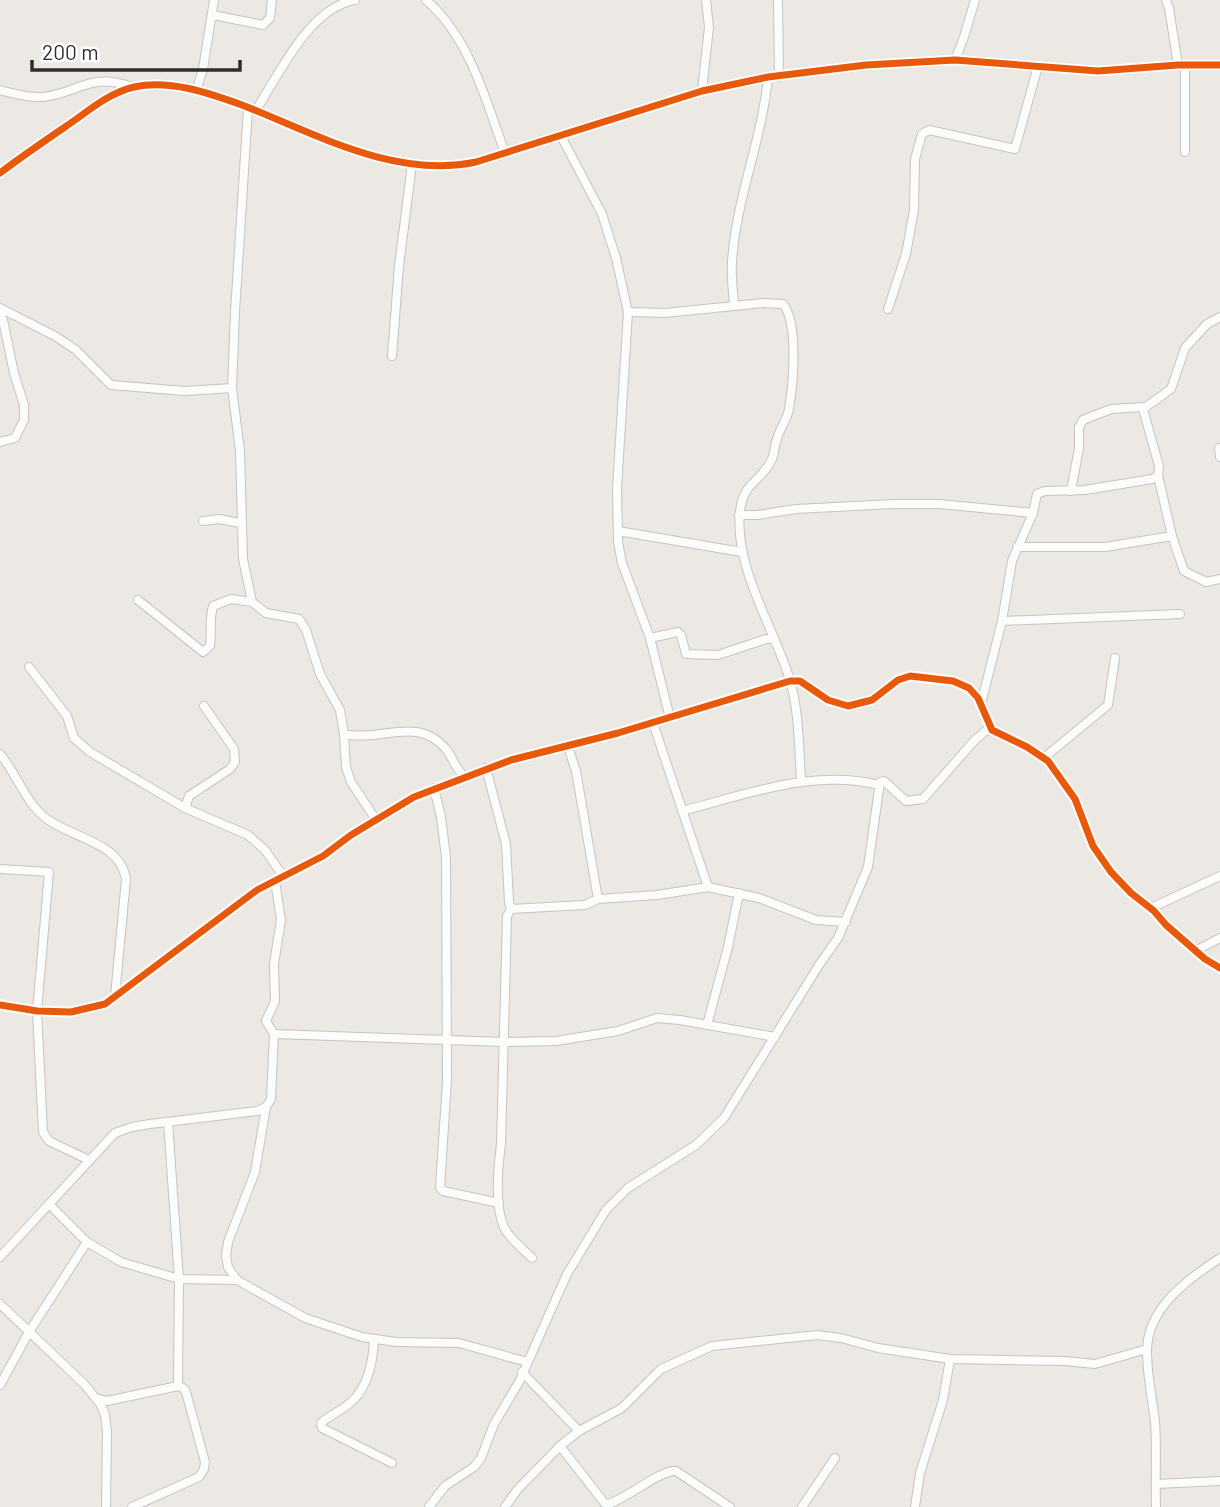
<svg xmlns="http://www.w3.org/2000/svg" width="1220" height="1507" font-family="Barlow,sans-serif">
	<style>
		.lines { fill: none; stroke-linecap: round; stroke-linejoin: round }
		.minor-casing { stroke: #c5c4c5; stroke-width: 10 }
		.tertiary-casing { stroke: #c5c4c5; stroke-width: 11 }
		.minor { stroke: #fcfcfb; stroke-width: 8 }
		.tertiary { stroke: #fcfcfb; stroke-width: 10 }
		.cycleway-casing { stroke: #fff; stroke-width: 11 }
		.cycleway { stroke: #e8590c; stroke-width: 7 }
	</style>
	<rect width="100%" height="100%" fill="#ece8e4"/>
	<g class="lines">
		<g class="minor-casing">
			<g id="minor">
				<path d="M 426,0 C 470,38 486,101 505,153"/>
				<polyline points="778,0 779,77"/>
				<polyline points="1166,0 1169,8 1178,65"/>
				<polyline points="213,15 263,25 270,18 272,0"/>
				<polyline points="955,60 964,37 975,0"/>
				<path d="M 0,90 C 14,94 29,98 43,97 C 82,92 88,72 133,87"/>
				<polyline points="196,91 203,69 214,0"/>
				<polyline points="702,91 709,27 706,0"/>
				<polyline points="248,108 235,312 232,388 240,451 243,559 252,602 266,613 299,619 306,630 320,674 340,710 344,735 346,767 351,782 376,820"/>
				<path d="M 256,110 C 279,74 310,7 355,0"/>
				<polyline points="561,136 602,214 616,258 628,312 617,488 618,542 622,563 650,638 670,718"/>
				<polyline points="1185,152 1185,65"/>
				<path d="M 734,305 C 733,291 731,276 732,262 C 736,199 762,140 768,77"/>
				<polyline points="0,308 55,336 76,350 111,385 185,391 232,388"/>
				<polyline points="888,309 906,254 914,210 915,159 922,134 929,130 1015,149 1038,66"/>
				<path d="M 628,312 L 665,313 L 763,303 L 783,304 C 799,323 793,385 789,409 C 787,420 780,428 777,439 C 774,445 775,453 772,459 C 761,483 743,481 740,512 C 734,567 774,628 790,680 C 799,712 799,747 801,780"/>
				<polyline points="0,314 3,320 14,373 24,405 24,420 15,438 0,442"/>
				<polyline points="392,356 399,266 412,164"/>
				<polyline points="1219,448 1220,457"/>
				<polyline points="1158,476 1172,536 1184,571 1206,582 1220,579"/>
				<polyline points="1071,491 1079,448 1079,427 1083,420 1111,409 1144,407"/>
				<polyline points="739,515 757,515 796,509 894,504 939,504 1033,513"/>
				<polyline points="203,521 219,519 240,523"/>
				<polyline points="618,531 742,552"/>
				<polyline points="1017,547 1105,547 1172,536"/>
				<path d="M 138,600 L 203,652 L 210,646 C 212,633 209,619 213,606 L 231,599 L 252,602"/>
				<polyline points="1002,621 1180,614"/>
				<polyline points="650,638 678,632 681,635 686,654 718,655 766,639 774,639"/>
				<polyline points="29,667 67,716 74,738 90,752 185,808 248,835 265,850 283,876"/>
				<polyline points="981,704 1002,621 1012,561 1033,513 1037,494 1045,491 1085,490 1152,479 1158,476 1159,466 1143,409 1171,389 1185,348 1207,324 1220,317"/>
				<polyline points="653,723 708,887"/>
				<path d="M 344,735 C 354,735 363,736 373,735 C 400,732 425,724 446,749 C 453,758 455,768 464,776"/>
				<path d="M 0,754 C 17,774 26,804 47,819 C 72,838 120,842 126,879 L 115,996"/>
				<polyline points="1045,757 1108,705 1115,658"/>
				<polyline points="486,768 506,844 509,902 511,909"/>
				<polyline points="434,788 441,817 446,857 447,1081 440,1187 443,1191 499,1203"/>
				<polyline points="185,808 189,796 230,769 235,762 234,749 204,706"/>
				<path d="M 682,811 C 745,795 814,768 879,785"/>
				<polyline points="0,869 49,872 37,1011 43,1132 49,1141 89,1160"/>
				<polyline points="598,899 657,895 708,887 759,898 816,920 846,922"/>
				<polyline points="1151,908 1220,876"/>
				<polyline points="1195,951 1220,938"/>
				<polyline points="0,1005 37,1011 71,1012 105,1004 257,890 323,856 351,835 414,797 511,760 618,733 790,681 800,681 828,700 848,706 872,700 898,680 910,676 953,681 969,688 978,698 992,730 1027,747 1048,761 1075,799 1093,846 1111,872 1131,893 1154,911 1166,925 1205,959 1220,968"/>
				<polyline points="707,1025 728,947 739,893"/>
				<polyline points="274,1034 504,1042 556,1041 618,1031 657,1018 680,1020 775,1037"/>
				<polyline points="168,1122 179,1279 178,1386"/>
				<polyline points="49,1204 87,1242 121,1262 179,1279 237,1280 305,1318 362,1337 396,1342 459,1343 527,1362"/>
				<polyline points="0,1257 115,1133 132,1127 150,1124 257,1111 266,1107 271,1099 274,1034 266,1021 275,1001 274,964 281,920 275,881"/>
				<path d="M 532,1258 C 523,1249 511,1240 505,1229 C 494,1208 498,1167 501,1144 L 507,916 L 511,909 L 585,905 L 598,899 L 576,771 L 568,747"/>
				<polyline points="237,1280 228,1267 226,1255 228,1242 255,1172 266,1107"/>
				<polyline points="0,1304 85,1385 101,1405 105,1415 107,1433 106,1507"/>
				<path d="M 374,1340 C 373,1362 368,1388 350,1403 C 341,1411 330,1415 321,1423 L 322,1428 L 392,1463"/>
				<polyline points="522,1372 579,1431"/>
				<polyline points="0,1385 29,1332 87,1242"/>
				<polyline points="96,1398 107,1401 178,1386 183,1388 186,1392 205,1462 204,1469 199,1477 132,1507"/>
				<path d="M 560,1446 L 606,1505 C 625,1500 661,1469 676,1471 L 730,1507"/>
				<polyline points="1156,1484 1220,1481"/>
				<polyline points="429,1507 445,1486 474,1467 481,1458 494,1424 519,1382 567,1274 606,1210 628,1188 696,1145 724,1118 819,965 838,938 868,867 880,782 884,781 906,801 923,799 974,741 990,727"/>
				<polyline points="505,1507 518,1489 560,1446 579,1431 622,1408 661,1369 712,1346 817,1335 841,1338 878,1348 950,1359 1065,1361 1095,1364 1147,1349"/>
				<polyline points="802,1507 835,1458"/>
				<polyline points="915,1507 920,1473 943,1400 950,1359"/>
				<path d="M 1156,1507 C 1155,1479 1157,1449 1155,1421 C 1152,1398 1147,1375 1147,1351 C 1147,1308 1188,1279 1220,1258"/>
			</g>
		</g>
		<g class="tertiary-casing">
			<path id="tertiary" d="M 0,173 C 21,157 43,142 65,127 C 86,113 108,93 134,87 C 169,79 209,93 242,105 C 316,134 395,179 476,162 L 702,91 L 768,77 L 866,65 L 955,60 L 1098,71 L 1178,65 L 1220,65"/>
		</g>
		<use href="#minor" class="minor"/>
		<use href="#tertiary" class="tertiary"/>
		<g class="cycleway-casing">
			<g id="cycleway">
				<path d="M 0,173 C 21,157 43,142 65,127 C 86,113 108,93 134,87 C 169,79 209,93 242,105 C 316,134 395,179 476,162 L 702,91 L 768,77 L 866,65 L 955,60 L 1098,71 L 1178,65 L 1220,65"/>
				<polyline points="0,1005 37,1011 71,1012 105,1004 257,890 323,856 351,835 414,797 511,760 618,733 790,681 800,681 828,700 848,706 872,700 898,680 910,676 953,681 969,688 978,698 992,730 1027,747 1048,761 1075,799 1093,846 1111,872 1131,893 1154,911 1166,925 1205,959 1220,968"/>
			</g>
		</g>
		<use href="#cycleway" class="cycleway"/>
	</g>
	<path d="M32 60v10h208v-10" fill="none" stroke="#2e2e2e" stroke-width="3.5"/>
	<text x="42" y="60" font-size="21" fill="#2e2e2e" stroke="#ffffff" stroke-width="5" paint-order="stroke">200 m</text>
</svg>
